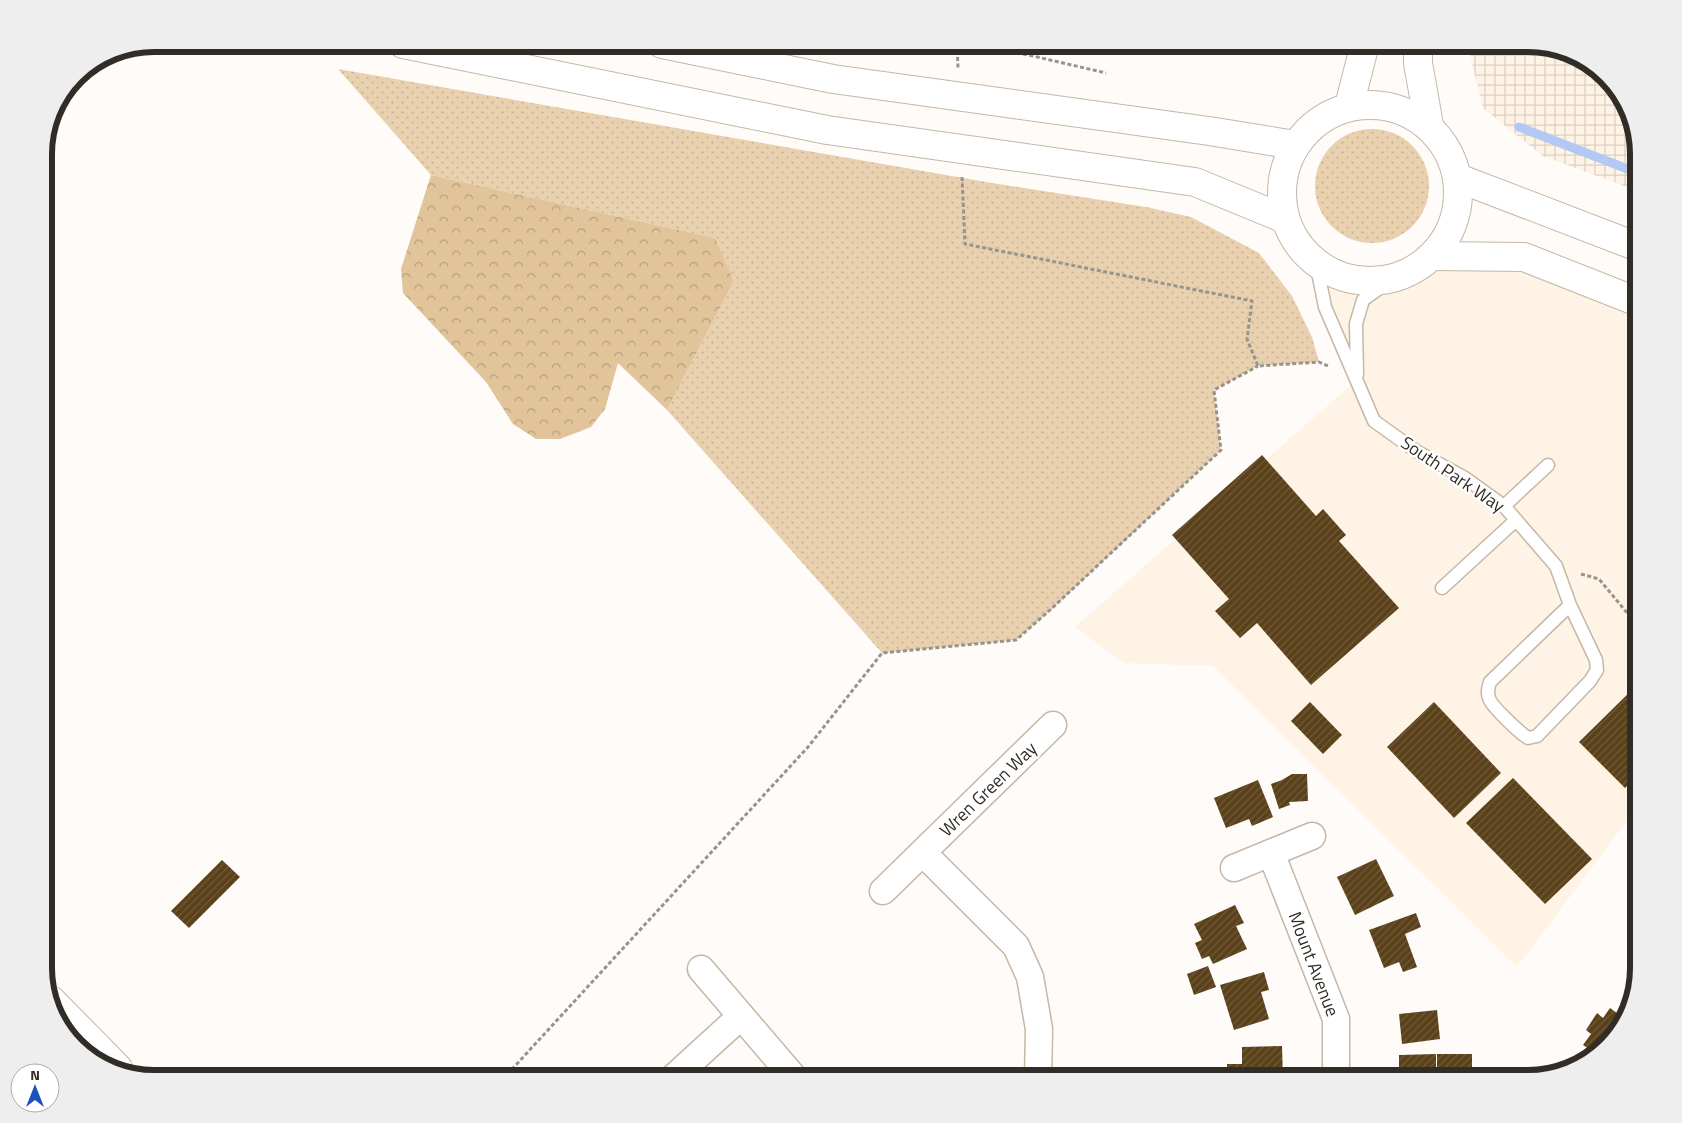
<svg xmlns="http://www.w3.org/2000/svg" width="1682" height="1123" font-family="'Titillium Web',sans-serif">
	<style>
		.built { fill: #fef3e4 }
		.industrial { fill: url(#industrial-grid) }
		.grass { fill: url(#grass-dots) }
		.forest { fill: url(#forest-crowns) }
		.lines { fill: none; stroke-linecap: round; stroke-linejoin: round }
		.stream { stroke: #b2c9f3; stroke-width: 9 }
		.building { fill: url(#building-hatch) }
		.lane-casing { stroke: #c4b8a6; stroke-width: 15 }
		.street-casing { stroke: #c4b8a6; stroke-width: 29 }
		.secondary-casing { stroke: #c4b8a6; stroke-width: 30 }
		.highway-casing { stroke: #c4b8a6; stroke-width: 30 }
		.path { stroke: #97948f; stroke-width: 3; stroke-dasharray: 4 2.5; stroke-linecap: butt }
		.lane { stroke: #fff; stroke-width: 12 }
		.street { stroke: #fff; stroke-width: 26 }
		.secondary { stroke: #fff; stroke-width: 28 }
		.highway { stroke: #fff; stroke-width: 28 }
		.labels { text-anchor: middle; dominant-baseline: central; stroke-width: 5; stroke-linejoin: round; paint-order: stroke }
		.street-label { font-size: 18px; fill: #312d26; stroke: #fff }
		.rim { fill: none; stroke: #312d26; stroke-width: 6 }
	</style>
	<defs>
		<pattern id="industrial-grid" width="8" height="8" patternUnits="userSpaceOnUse" patternTransform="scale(1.25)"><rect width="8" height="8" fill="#fef3e4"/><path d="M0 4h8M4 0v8" fill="none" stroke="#dad1c3"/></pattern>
		<pattern id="grass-dots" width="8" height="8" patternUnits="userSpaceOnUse" patternTransform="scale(1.25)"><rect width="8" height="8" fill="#e9d1b0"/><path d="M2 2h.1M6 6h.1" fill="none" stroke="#c8b497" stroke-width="1.8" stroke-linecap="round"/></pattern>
		<pattern id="forest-crowns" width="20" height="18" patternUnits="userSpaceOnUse" patternTransform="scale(1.25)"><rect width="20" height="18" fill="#e1c49a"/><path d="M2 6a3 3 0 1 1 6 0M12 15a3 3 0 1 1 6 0" fill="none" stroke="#b7a07d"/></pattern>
		<pattern id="building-hatch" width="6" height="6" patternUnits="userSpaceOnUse" patternTransform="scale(1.25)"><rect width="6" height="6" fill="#5a411a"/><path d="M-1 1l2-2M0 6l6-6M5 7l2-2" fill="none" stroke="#6f5a3b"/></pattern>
	</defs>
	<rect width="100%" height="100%" fill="#fefbf8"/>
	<polygon class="built" points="1433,256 1524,257 1638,302 1638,806 1517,967 1213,666 1124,663 1075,627 1357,380 1316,262 1332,273 1351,279 1371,282 1392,279 1414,270"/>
	<g class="industrial">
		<polygon points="1126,44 1321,44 1289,55 1157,48"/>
		<polygon points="1469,44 1528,44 1589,63 1624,99 1638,154 1638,191 1543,156 1483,108 1470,55"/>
	</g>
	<g class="grass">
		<polygon points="338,69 992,183 1146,207 1191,217 1259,253 1292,296 1312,337 1319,362 1258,366 1214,390 1221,450 1051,610 1016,640 882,653 667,410 734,281 715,238 431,175"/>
		<circle cx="1372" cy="186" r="57"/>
	</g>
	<polygon class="forest" points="431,175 715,238 734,281 667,410 618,363 605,409 591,427 560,439 536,439 513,424 486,382 403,293 401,269"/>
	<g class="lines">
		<polyline class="stream" points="1519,127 1638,173"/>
	</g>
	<g class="building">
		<polygon points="1262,455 1316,516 1323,509 1346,535 1339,541 1399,608 1311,685 1257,623 1240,638 1215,611 1229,599 1172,535"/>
		<polygon points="1638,684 1638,775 1625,788 1579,742"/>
		<polygon points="1310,702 1342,735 1323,754 1291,721"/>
		<polygon points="1434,702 1501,773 1454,818 1387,747"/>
		<polygon points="1292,774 1307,774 1308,801 1289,802 1290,805 1279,809 1271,784 1282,780"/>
		<polygon points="1513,778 1592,859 1545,904 1466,823"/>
		<polygon points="1258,780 1273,817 1252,826 1249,819 1226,828 1214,798"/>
		<polygon points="1376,859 1394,896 1355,915 1337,877"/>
		<polygon points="222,860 240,877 189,928 171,911"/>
		<polygon points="1235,905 1244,923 1236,926 1247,949 1213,964 1209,956 1202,959 1195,943 1202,940 1194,924"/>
		<polygon points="1416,913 1421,927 1405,934 1417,967 1403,972 1399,962 1384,968 1369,930"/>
		<polygon points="1208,966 1216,987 1194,995 1187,974"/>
		<polygon points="1264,972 1269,990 1261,992 1269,1019 1234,1030 1220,985"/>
		<polygon points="1633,984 1634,984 1628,1003 1623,1000"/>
		<polygon points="1610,1008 1621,1016 1626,1010 1619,1030 1595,1053 1583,1045 1591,1034 1586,1030 1597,1013 1603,1018"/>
		<polygon points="1437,1010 1440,1039 1402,1044 1399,1014"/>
		<polygon points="1282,1046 1283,1079 1227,1079 1227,1064 1242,1064 1242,1047"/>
		<polygon points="1436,1054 1436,1079 1399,1079 1399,1055"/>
		<polygon points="1437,1054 1472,1054 1472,1072 1437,1073"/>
	</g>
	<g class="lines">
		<g class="lane-casing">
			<g id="lane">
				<path d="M 1316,262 L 1325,307 L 1374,421 L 1416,451 L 1465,478 L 1504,506 L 1556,566 L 1570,605 L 1596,660 L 1597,670 L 1590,681 L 1537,736 L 1528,738 C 1520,733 1491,706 1489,698 C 1487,692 1488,688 1490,682 L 1570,605"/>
				<polyline points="1357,375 1356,324 1363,300 1392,279"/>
				<polyline points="1504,506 1548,465"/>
				<polyline points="1442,588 1516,520"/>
			</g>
		</g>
		<g class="street-casing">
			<g id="street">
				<polyline points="923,853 1016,946 1030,977 1039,1029 1038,1079"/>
				<polyline points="1271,853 1336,1019 1336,1079"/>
				<polyline points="1234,868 1312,836"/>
				<polyline points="883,891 1053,725"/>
				<polyline points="701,969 795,1079"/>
				<polyline points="672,1079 741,1016"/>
			</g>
		</g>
		<g class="secondary-casing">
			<g id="secondary">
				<polyline points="1418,44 1418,63 1429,125"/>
				<polyline points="1349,106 1365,44"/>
				<polyline points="51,1000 118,1068"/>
			</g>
		</g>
		<g class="highway-casing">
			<g id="highway">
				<polyline points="403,44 827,130 1195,182 1285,219"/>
				<polyline points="662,44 833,79 1209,131 1295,145"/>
				<circle cx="1370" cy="193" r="88"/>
				<polyline points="1458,178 1638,247"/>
				<polyline points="1433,256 1524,257 1638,302"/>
			</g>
		</g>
		<g class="path">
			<polyline points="957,44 958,68"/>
			<polyline points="972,44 1033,56 1106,73"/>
			<polyline points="962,177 965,244 1252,301 1247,339 1258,366 1319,362 1328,366"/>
			<polyline points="1581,574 1599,579 1638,626"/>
			<polyline points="503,1079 808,747 882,653 1016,640 1050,610 1221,450 1214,390 1258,366"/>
		</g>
		<use href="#lane" class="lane"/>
		<use href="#street" class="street"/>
		<use href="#secondary" class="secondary"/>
		<use href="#highway" class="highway"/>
	</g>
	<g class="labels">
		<g class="street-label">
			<text transform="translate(1453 474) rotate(34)">South Park Way</text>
			<text transform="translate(988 789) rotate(-44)">Wren Green Way</text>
			<text transform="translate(1314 964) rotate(69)">Mount Avenue</text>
		</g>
	</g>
	<path d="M0 0H1682V1123H0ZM154 52H1528A102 102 0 0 1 1630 154V968A102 102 0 0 1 1528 1070H154A102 102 0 0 1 52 968V154A102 102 0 0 1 154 52Z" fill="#efeeee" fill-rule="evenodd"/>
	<path class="rim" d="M154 52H1528A102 102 0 0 1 1630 154V968A102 102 0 0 1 1528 1070H154A102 102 0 0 1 52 968V154A102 102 0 0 1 154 52Z"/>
	<g transform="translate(35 1088)"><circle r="24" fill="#ffffff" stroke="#adaba8"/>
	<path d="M0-4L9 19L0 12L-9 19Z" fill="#1e50bd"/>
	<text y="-8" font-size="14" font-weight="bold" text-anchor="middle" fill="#312d26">N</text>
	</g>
</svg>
